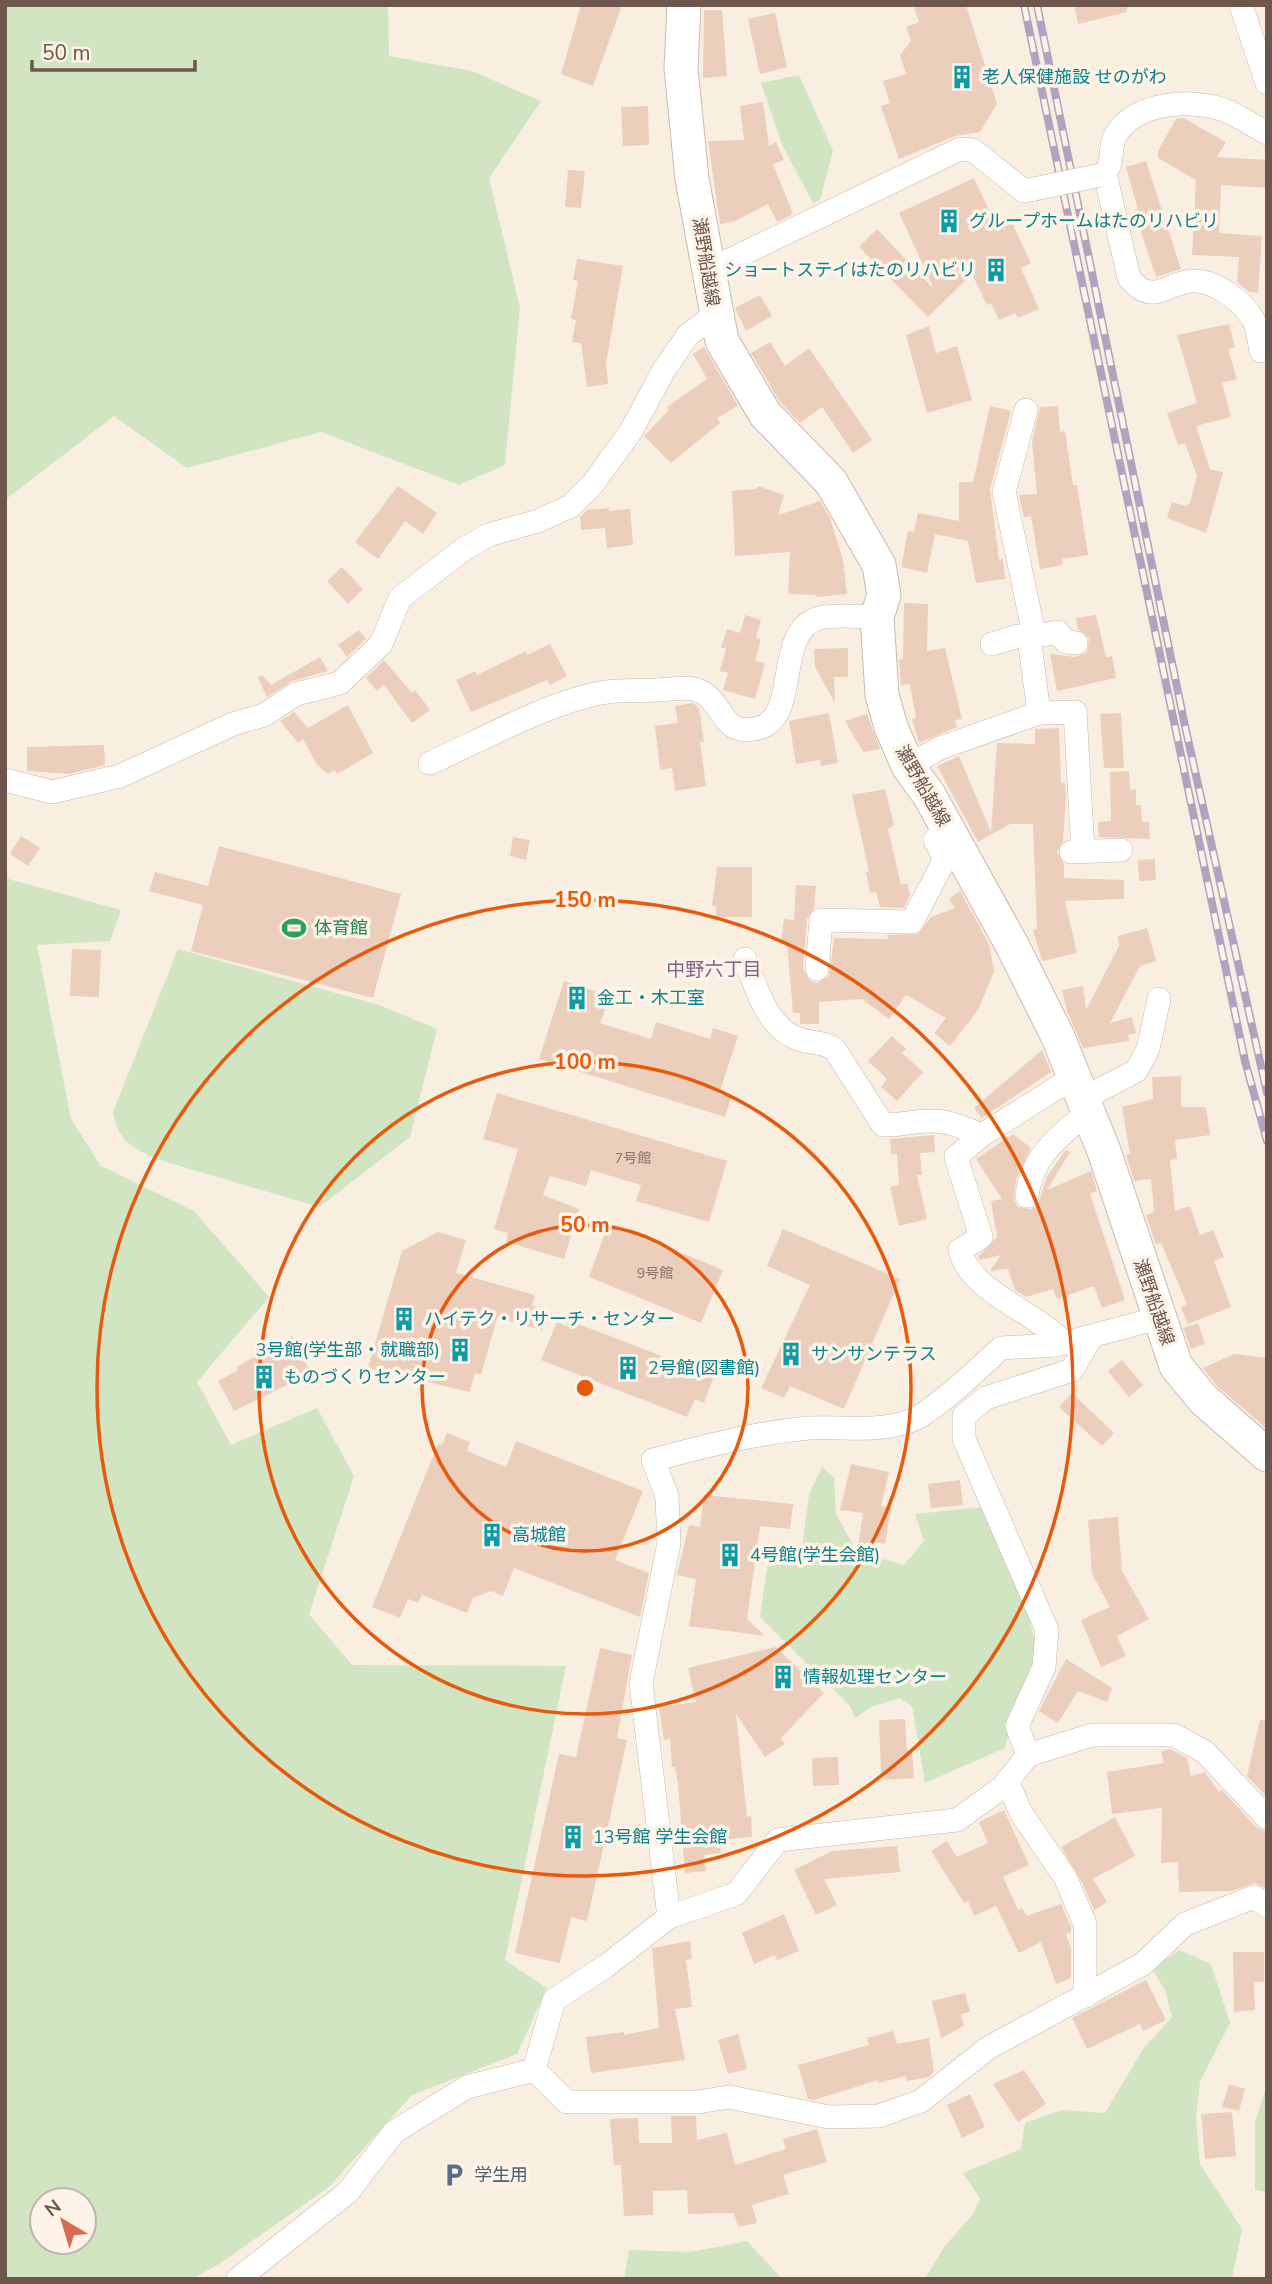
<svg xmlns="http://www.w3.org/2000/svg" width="1272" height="2284" font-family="'Nunito Sans','Noto Sans JP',sans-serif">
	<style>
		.green { fill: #d1e5c2; fill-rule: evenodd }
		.building { fill: #eccebc }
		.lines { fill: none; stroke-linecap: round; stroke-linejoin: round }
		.street-casing { stroke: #c8b7aa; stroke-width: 24 }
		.secondary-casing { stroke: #cdb9aa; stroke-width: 35 }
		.street { stroke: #fff; stroke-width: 23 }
		.secondary { stroke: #fff; stroke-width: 33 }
		.rail-casing { stroke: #b2a2c0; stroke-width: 8 }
		.rail { stroke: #fdf3e7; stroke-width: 5; stroke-dasharray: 16; stroke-linecap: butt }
		.street-bridge-casing { stroke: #c8b7aa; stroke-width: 24; stroke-linecap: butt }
		.street-bridge { stroke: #fff; stroke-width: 23 }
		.ring { fill: none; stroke: #e8590c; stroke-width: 3.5 }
		.labels { text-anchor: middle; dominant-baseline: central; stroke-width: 7; stroke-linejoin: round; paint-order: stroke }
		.number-label { font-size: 14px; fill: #8d7467 }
		.culture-label { font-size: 18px; fill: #0d838f; stroke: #fdf3e7; text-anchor: start }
		.street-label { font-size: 18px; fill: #6d564b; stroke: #fdf3e7 }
		.leisure-label { font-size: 18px; fill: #27864d; stroke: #fdf3e7; text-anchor: start }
		.service-label { font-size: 18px; fill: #4e5e75; stroke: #fdf3e7; text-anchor: start }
		.neighbourhood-label { font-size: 19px; fill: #7b638a; stroke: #fdf3e7 }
		.centre { fill: #e8590c; stroke: #fdf3e7; stroke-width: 3.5 }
		.ring-label { font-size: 21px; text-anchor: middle; font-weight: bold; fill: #e8590c; stroke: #fdf3e7; stroke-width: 7; stroke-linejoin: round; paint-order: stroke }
	</style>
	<rect width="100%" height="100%" fill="#f9efe1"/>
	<g class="green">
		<polygon points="5,5 388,5 389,56 472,71 541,101 489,178 520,308 505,465 459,485 321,432 187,468 114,416 5,500"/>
		<polygon points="799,75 833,151 820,200 813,203 783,147 761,83"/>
		<path d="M 5,878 L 121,910 L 110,941 L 37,945 L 71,1119 L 101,1166 L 194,1211 L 269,1297 L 197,1382 L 231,1445 L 317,1408 L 354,1476 L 309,1614 L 352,1665 L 566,1666 L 505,1960 L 547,1988 L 517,2054 L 412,2095 L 329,2187 L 221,2263 L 192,2279 L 5,2279 ZM 42,2200 L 84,2200 L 84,2242 L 42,2242 Z"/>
		<path d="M 178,949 L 379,1005 L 437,1029 L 410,1137 L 319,1207 L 160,1160 C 135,1150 117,1141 113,1112 Z"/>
		<polygon points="822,1467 834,1478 836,1514 857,1552 904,1565 924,1541 915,1514 983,1507 1027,1610 1038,1654 1016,1701 1005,1748 925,1783 912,1706 900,1698 871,1707 855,1718 850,1706 760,1617 770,1547 802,1547 809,1495"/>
		<polygon points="1179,1950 1211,1964 1230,2023 1200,2082 1196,2118 1200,2164 1242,2229 1232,2279 925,2279 944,2247 973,2214 980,2199 963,2173 1021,2149 1025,2123 1062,2110 1105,2113 1143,2049 1172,2017 1165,1990 1152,1969"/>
		<polygon points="1267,2086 1267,2192 1255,2190 1255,2121"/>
		<polygon points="747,2241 782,2279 624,2279 629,2250 691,2252"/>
	</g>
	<g class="building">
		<polygon points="581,5 622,5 593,86 561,74"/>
		<polygon points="913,5 966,5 997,104 980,132 955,136 899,159 881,106 890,103 883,81 906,74 900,55 911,41 906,27 919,22"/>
		<polygon points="1074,5 1127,5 1127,12 1078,24"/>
		<polygon points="704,10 722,10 727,76 703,78"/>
		<polygon points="775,13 787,67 760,74 748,19"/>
		<polygon points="763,102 769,146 776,142 784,160 773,164 793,214 777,222 768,204 735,221 720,224 708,141 744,140 740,106"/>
		<polygon points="648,106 649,145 623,146 621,107"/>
		<polygon points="1183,118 1226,142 1217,157 1267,160 1267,188 1221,185 1219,233 1262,236 1258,293 1249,292 1237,282 1239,257 1192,255 1196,180 1158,158 1158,151 1176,119"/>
		<polygon points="1146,161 1181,269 1156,277 1134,211 1138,210 1126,167"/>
		<polygon points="568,170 585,171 581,208 565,207"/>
		<polygon points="974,178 998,230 1012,223 1031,263 1021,268 1039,309 1018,318 1015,313 999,320 991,303 987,305 972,274 928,317 859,247 877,229 934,289 899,213"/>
		<polygon points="577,259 623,266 606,364 608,384 587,387 581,343 572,342 576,320 571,319 578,281 573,280"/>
		<polygon points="760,295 772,316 746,331 735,308"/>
		<polygon points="1229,324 1235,347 1228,349 1237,379 1222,383 1231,417 1196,426 1210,469 1223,472 1206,533 1167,518 1172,502 1186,506 1190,503 1197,476 1185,443 1178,445 1167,413 1197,403 1177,335"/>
		<polygon points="929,326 936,353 957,346 972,400 927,413 906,335"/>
		<polygon points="770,342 785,366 809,348 872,440 853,453 822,407 800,423 780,402 751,353"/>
		<polygon points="704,347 738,406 717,418 720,423 671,463 644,436 669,410 667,407 707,379 693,354"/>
		<polygon points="990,406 1011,411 990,489 999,560 1003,559 1005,579 976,583 968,541 935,534 927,573 901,567 908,531 914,532 918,513 959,521 959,482 973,482"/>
		<polygon points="1058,406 1060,432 1065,431 1073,485 1077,485 1088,555 1062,559 1063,565 1040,569 1031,516 1024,517 1019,495 1037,494 1032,442 1040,407"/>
		<polygon points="398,486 437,513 423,534 405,521 378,559 355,542"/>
		<polygon points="758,486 784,495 778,515 820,501 830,518 843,560 847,594 817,597 816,595 788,594 790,552 735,556 732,491 757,489"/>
		<polygon points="609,508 609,511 630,509 633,545 607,548 605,528 581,530 580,517 587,510"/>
		<polygon points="342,567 363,589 348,604 327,581"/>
		<polygon points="904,603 928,604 927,651 945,648 962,719 955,720 957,727 919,743 912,719 916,718 910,684 901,685 899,660 903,659"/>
		<polygon points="745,615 761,620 756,638 761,639 755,661 765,663 755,699 723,690 728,673 720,671 726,649 721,647 727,629 740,633"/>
		<polygon points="1096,615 1106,657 1112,656 1116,678 1057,691 1050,654 1075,657 1087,652 1089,638 1078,629 1076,618"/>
		<polygon points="359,630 366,639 347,657 338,645"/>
		<polygon points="550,644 567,676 550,685 547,680 471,712 456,680 475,671 477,675 526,651 527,655"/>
		<polygon points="848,648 848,677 834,677 835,703 815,667 814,649"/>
		<polygon points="320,657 328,671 292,681 267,697 258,678 262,675 271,685"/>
		<polygon points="384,660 412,693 415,690 430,710 412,723 384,685 377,691 366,678"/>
		<polygon points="693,703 699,708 704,742 700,742 706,786 675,791 672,768 660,770 655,726 678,723 675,706"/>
		<polygon points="348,705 373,753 337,774 335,770 328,774 317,765 303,739 298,743 280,721 294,712 308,728"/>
		<polygon points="829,713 838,763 821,766 820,760 796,764 789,721"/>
		<polygon points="1121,713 1124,768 1104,768 1100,714"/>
		<polygon points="867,714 880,749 863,752 845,721"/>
		<polygon points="1059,728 1061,783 1065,783 1066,799 1063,841 1057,852 1064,864 1064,878 1124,880 1124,899 1065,901 1077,953 1042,961 1033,930 1037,929 1033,824 1010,824 978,842 937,766 959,756 991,832 997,743 1035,744 1035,729"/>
		<polygon points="104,745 105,765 69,774 27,771 27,747"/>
		<polygon points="1129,771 1130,790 1136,789 1136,805 1141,805 1142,822 1149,822 1150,839 1099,837 1098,822 1111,821 1110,772"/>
		<polygon points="885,789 894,825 888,829 895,859 901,885 907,883 910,895 904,908 880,907 876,892 870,893 866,872 869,871 852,795"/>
		<polygon points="21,836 40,848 28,866 10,854"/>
		<polygon points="513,837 530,840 526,860 510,856"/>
		<polygon points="219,846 401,894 373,998 191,951 203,905 149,891 155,872 208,886"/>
		<polygon points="1155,859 1156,880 1139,881 1138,860"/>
		<polygon points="717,867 752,867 752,917 716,917 716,906 712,906"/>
		<polygon points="796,885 816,886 814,908 807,919 803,968 809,980 817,983 829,976 834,938 888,939 887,935 918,934 931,917 955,908 949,899 960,891 989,944 994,972 978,1010 950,1046 934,1033 946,1018 906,995 889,1019 862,999 819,1002 819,1024 800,1024 800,1013 793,1013 787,944 781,944 784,919 794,920"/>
		<polygon points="1147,928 1156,961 1140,966 1110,1023 1132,1017 1136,1033 1128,1035 1129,1041 1083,1048 1067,1011 1062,990 1083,986 1086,1010 1119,946 1118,936"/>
		<polygon points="72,949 101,950 99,997 70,996"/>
		<polygon points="564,981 597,992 593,1004 606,1007 600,1023 651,1039 656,1022 710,1039 713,1028 738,1036 719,1094 731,1098 725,1117 539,1059"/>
		<polygon points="892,1036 906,1049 902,1053 923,1072 897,1101 881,1087 887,1079 868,1061"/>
		<polygon points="1042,1050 1051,1072 982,1118 974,1108"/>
		<polygon points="1181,1076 1181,1107 1206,1107 1210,1135 1175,1140 1177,1159 1170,1160 1175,1211 1190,1206 1200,1235 1213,1230 1224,1257 1214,1261 1231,1307 1188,1324 1181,1307 1187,1304 1161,1243 1156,1245 1146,1215 1154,1212 1151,1179 1134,1181 1126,1155 1130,1154 1122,1107 1153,1099 1152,1077"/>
		<polygon points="497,1093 727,1161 709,1222 636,1201 641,1185 591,1170 586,1186 550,1176 543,1195 579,1209 564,1259 506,1242 508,1233 494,1229 518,1149 483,1139"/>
		<polygon points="1013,1134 1031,1148 1016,1180 1014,1200 1018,1207 1031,1209 1038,1205 1047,1176 1066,1150 1070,1152 1047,1190 1091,1171 1097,1191 1090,1194 1125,1300 1102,1308 1094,1286 1057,1299 1053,1289 1026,1297 1015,1290 1008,1269 990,1271 1001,1255 980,1260 978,1257 997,1237 991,1201 1002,1199 976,1159"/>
		<polygon points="934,1135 935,1152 920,1153 922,1175 917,1175 927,1219 899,1226 890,1187 899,1185 897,1154 891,1154 890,1139"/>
		<polygon points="608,1225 615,1225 723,1270 701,1323 589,1277"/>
		<polygon points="783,1229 900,1279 844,1409 790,1386 784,1398 761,1388 810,1285 767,1266"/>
		<polygon points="438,1232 466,1240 456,1273 535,1295 532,1305 548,1312 542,1330 497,1318 481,1375 475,1373 470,1392 368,1368 402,1251"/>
		<polygon points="568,1320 714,1376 704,1403 695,1399 687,1417 541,1360 557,1322 566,1326"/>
		<polygon points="1198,1323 1205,1344 1191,1349 1183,1328"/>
		<polygon points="292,1336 311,1373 234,1411 218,1381 238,1370 236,1367"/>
		<polygon points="1234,1354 1267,1358 1267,1429 1217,1386 1203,1368"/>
		<polygon points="1122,1360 1143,1385 1129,1397 1108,1371"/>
		<polygon points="1072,1393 1114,1433 1102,1446 1059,1407"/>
		<polygon points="447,1433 470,1442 467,1451 506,1467 516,1441 643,1491 615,1560 649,1573 640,1617 514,1568 503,1596 491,1591 473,1598 467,1613 422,1595 418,1603 408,1599 400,1618 372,1607 438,1444 442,1445"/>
		<polygon points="851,1464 889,1472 881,1506 891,1508 885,1544 873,1542 871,1549 858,1547 863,1513 840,1510"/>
		<polygon points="960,1480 963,1505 931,1508 928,1484"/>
		<polygon points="704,1495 793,1504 790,1529 760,1526 747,1619 765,1636 689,1626 696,1579 677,1575 689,1525 700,1527"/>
		<polygon points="1118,1517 1122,1571 1149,1619 1117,1636 1126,1656 1101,1667 1081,1620 1110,1607 1092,1574 1088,1520"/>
		<polygon points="776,1647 824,1693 781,1738 785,1744 765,1757 736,1714 747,1817 751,1816 752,1837 720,1840 721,1853 704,1855 706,1871 685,1873 678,1784 675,1767 672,1767 670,1739 664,1740 659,1707 696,1702 688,1668"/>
		<polygon points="600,1648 632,1655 617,1738 627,1740 587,1921 571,1917 560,1963 515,1953 559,1754 576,1757"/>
		<polygon points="1066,1659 1112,1688 1107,1702 1078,1691 1058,1723 1039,1711"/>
		<polygon points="905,1719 907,1750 912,1750 914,1778 885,1780 881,1773 879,1720"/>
		<polygon points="1260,1720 1267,1721 1267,1797 1247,1776"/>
		<polygon points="1170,1749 1187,1758 1191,1776 1205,1772 1219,1792 1222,1790 1257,1828 1267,1832 1267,1889 1255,1883 1231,1891 1179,1892 1178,1862 1161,1863 1162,1808 1112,1814 1107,1772 1164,1763 1161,1751"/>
		<polygon points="838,1757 839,1785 813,1786 812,1758"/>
		<polygon points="1004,1810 1029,1865 1003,1877 1018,1910 1022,1908 1027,1916 1061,1904 1071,1927 1071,1932 1066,1934 1071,1948 1071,1978 1056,1984 1041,1942 1019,1953 996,1906 974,1916 968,1901 964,1903 931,1851 947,1841 957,1857 988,1843 979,1822"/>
		<polygon points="1115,1817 1135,1856 1093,1879 1107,1902 1094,1910 1083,1884 1088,1882 1083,1884 1061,1847"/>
		<polygon points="897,1846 900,1872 824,1879 837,1905 816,1915 794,1870 832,1851"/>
		<polygon points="784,1914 799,1951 777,1960 775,1955 754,1964 742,1933"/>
		<polygon points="690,1941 692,1959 686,1960 692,2007 675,2009 685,2060 591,2073 586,2037 624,2032 624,2035 659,2028 652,1948"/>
		<polygon points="1233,1952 1264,1952 1264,1982 1254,1982 1255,2010 1234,2012"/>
		<polygon points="1146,1980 1166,2020 1143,2031 1140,2024 1087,2049 1072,2018"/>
		<polygon points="965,1993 970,2012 961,2014 964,2026 941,2038 932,2001"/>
		<polygon points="893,2031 897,2044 929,2038 934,2072 929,2077 907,2081 906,2076 878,2083 878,2080 814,2100 808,2099 798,2065 869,2045 867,2038"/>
		<polygon points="738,2034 747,2069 728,2074 718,2040"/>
		<polygon points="1024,2070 1046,2104 1018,2122 993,2084"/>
		<polygon points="1229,2084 1245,2089 1239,2111 1222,2107"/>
		<polygon points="970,2094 985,2127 962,2138 947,2105"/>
		<polygon points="1232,2112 1236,2156 1205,2159 1201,2114"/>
		<polygon points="671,2116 696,2116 697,2140 727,2133 735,2165 786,2149 783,2139 817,2129 827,2162 783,2175 789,2194 752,2205 757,2223 738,2227 734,2213 688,2214 687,2190 653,2191 653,2215 624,2216 621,2165 614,2165 610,2119 638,2118 639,2143 672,2143"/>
	</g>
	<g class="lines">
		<g class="street-casing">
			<g id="street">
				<polyline points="1241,5 1267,83"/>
				<path d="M 1105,173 L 1129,278 C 1154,308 1167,281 1194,281 C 1216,281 1241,300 1253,319 C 1258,328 1259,341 1261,351"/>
				<path d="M 1101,175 C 1116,165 1108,150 1115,136 C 1134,102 1191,98 1224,110 C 1238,115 1253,126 1267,133"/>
				<polyline points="707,271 960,149 973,150 1024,191 1034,189"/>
				<polyline points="1026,410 1004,492 1033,629 1029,637 1039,713"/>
				<polyline points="1033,629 1043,635 1058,632 1066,642 1076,643"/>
				<polyline points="992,644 1018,636 1029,637"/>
				<path d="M 430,763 C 482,740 552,700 607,692 C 622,690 639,691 655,690 C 667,690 685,686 697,690 C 724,698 719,739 759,728 C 801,716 773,632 819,618 C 836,614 859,617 877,617"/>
				<polyline points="908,766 940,748 1039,713 1075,712 1083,851"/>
				<polyline points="5,780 52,792 120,776 233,724 264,715 296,694 340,683 381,644 400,598 464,549 488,535 538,521 571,506 592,485 631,431 664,370 688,335 715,315"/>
				<polyline points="1071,852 1121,850"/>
				<path d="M 745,959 C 756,987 767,1029 799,1039 C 812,1044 824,1041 835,1050 L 883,1125 C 901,1126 916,1120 933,1121 C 950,1121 966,1129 982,1135 L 1074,1077"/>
				<polyline points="817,969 821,920 912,922 945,859 935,840 946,827"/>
				<polyline points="1082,1099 1136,1071 1148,1049 1159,999"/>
				<path d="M 982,1135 L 956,1157 L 981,1237 L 960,1250 C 969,1291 1036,1312 1064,1343"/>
				<path d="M 1027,1196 C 1031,1157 1059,1136 1088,1112"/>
				<polyline points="1028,1755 1017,1726 1044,1667 1047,1630 964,1439 964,1416 986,1398 1072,1370 1092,1336"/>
				<polyline points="1007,1781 1021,1813 1065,1877 1085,1924 1085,1996"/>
				<path d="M 669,1917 L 641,1683 L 669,1543 L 667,1496 L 653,1460 C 705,1446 755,1433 809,1428 C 843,1426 876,1433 910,1421 C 933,1413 981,1366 1001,1348 L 1057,1345 L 1159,1318"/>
				<polyline points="534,2070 567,2102 698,2102 729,2097 829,2117 879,2116 921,2101 988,2048 1143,1964 1185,1924 1254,1897 1267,1906"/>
				<polyline points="238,2279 348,2192 394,2132 467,2087 534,2070 554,2000 606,1966 669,1917 736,1894 778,1840 957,1820 1003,1787 1028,1755 1092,1735 1174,1735 1205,1752 1267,1818"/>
			</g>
		</g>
		<g class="secondary-casing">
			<polyline id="secondary" points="684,5 681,68 692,179 722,341 765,414 831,482 879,565 884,595 877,617 882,695 891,727 908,766 929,795 1013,947 1058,1037 1104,1151 1176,1366 1203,1399 1267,1455"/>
		</g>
		<use href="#street" class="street"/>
		<use href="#secondary" class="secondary"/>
		<g class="rail-casing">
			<g id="rail">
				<polyline points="1024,5 1245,1061 1267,1141"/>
				<polyline points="1037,5 1185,726 1267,1093"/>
			</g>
		</g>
		<use href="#rail" class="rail"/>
		<g class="street-bridge-casing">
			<polyline id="street-bridge" points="1034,189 1101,175"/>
		</g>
		<use href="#street-bridge" class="street-bridge"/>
	</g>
	<g class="ring">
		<circle cx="585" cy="1388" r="163"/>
		<circle cx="585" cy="1388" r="326"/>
		<circle cx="585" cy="1388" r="488"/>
	</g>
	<defs>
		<g id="building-bare" transform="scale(1.89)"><path d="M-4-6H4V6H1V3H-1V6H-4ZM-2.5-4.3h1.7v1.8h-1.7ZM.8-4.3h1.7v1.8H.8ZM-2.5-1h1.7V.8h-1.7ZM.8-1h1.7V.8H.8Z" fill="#0f9aa8" stroke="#fdf3e7" stroke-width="2.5" paint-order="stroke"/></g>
		<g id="stadium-bare" transform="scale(1.89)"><path d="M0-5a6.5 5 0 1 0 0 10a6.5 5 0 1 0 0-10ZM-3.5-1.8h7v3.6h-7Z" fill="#2e9e5b" stroke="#fdf3e7" stroke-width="2.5" paint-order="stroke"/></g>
		<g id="parking-bare" transform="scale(1.89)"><path d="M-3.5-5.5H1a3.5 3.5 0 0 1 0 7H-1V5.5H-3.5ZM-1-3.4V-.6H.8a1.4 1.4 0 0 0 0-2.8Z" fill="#5c6f8a" stroke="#fdf3e7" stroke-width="2.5" paint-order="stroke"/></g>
	</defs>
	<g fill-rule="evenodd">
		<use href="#building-bare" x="962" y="77"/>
		<use href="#building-bare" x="949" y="221"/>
		<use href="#building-bare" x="996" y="270"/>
		<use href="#stadium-bare" x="294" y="928"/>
		<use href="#building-bare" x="577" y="998"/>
		<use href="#building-bare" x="404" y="1319"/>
		<use href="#building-bare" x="460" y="1350"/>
		<use href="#building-bare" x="791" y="1354"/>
		<use href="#building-bare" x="628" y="1368"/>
		<use href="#building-bare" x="264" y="1377"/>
		<use href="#building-bare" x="492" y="1535"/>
		<use href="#building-bare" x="730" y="1555"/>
		<use href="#building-bare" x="783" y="1677"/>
		<use href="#building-bare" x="573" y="1837"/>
		<use href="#parking-bare" x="454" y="2175"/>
	</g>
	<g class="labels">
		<g class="number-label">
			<text x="633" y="1158">7号館</text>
			<text x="655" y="1273">9号館</text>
		</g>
		<g class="culture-label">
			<text x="982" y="77">老人保健施設 せのがわ</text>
			<text x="969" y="221">グループホームはたのリハビリ</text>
			<text x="976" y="270" text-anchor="end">ショートステイはたのリハビリ</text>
			<text x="597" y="998">金工・木工室</text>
			<text x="424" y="1319">ハイテク・リサーチ・センター</text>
			<text x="440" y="1350" text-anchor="end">3号館(学生部・就職部)</text>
			<text x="811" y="1354">サンサンテラス</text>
			<text x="648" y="1368">2号館(図書館)</text>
			<text x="284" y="1377">ものづくりセンター</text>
			<text x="512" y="1535">高城館</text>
			<text x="750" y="1555">4号館(学生会館)</text>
			<text x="803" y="1677">情報処理センター</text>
			<text x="593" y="1837">13号館 学生会館</text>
		</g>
		<g class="street-label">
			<text transform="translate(706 262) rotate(81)">瀬野船越線</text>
			<text transform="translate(923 786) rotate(60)">瀬野船越線</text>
			<text transform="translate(1154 1302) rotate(71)">瀬野船越線</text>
		</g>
		<g class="leisure-label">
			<text x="314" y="928">体育館</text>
		</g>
		<g class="service-label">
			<text x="474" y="2175">学生用</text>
		</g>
		<g class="neighbourhood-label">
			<text x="714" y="970">中野六丁目</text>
		</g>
	</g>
	<circle cx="585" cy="1388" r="10" class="centre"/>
	<g class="ring-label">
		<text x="585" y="907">150 m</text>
		<text x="585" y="1069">100 m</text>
		<text x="585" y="1232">50 m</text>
	</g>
	<rect width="1272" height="2284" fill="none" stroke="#6d564b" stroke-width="14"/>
	<g transform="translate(63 2221) rotate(322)"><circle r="33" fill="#fdf3e7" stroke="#c3b4a9" stroke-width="2"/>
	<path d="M0-5L12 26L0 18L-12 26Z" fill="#d76c52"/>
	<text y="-10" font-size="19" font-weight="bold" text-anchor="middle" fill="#6d564b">N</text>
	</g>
	<path d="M32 60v10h163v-10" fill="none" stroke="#6d564b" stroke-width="3.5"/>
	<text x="42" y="60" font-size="21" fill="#6d564b" stroke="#fdf3e7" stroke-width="5" paint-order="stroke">50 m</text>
</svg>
